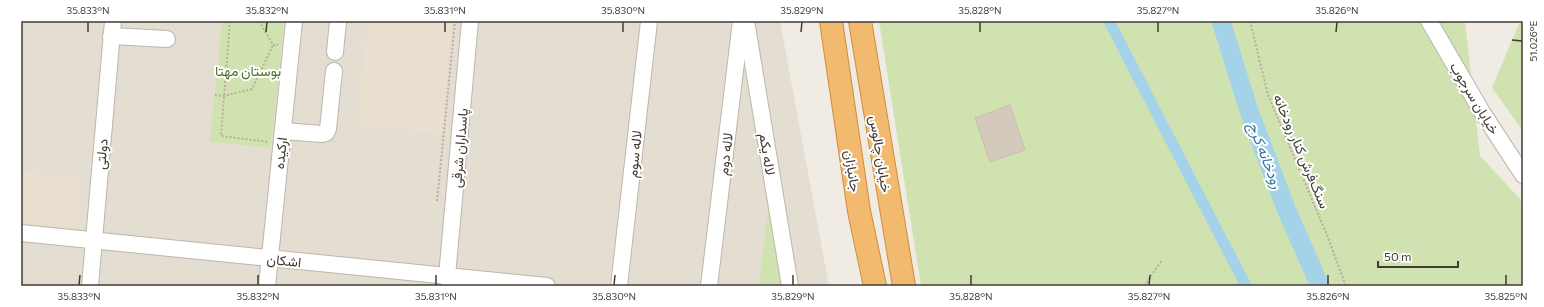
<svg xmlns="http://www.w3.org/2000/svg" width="1544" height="307" font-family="Commissioner,Vazirmatn,sans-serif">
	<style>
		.residential { fill: #e4ddd2 }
		.education { fill: #e8dfcf }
		.green { fill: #d0e2b0 }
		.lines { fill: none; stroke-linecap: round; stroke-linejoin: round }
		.canal { stroke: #a4d3e9; stroke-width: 11 }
		.river { stroke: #a4d3e9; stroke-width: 19 }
		.building { fill: #d4c9bd; stroke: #cbbdae }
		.minor-casing { stroke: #beb5ab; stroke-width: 18 }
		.highway-casing { stroke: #cf8d3f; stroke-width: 24 }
		.path { stroke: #bbad9a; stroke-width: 2; stroke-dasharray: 2 2; stroke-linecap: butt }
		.minor { stroke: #fff; stroke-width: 16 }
		.highway { stroke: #f1ba6e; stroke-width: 22 }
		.ticks { fill: none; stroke: #423b34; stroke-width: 1.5 }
		.labels { text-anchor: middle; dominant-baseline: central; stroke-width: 4; stroke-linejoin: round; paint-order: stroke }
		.park-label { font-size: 14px; fill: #4c6e2d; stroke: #fff }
		.street-label { font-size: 14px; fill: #423b34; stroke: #fff }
		.water-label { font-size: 15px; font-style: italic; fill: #367a9d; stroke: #fff }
		.neatline { fill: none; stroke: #423b34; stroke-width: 1.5 }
		.ticks-label { font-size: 10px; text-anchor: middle; fill: #423b34 }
	</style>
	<rect width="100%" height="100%" fill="#f0ece4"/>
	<polygon class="residential" points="21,21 780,21 829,286 21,286"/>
	<g class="education">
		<polygon points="368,21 452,21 441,134 357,125"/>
		<polygon points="21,172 82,177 78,228 21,223"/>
	</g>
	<g class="green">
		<polygon points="222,21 284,21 271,148 210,142"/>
		<polygon points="879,21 1465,21 1480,156 1523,202 1523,286 921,286"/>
		<polygon points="1520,21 1523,21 1523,131 1492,88"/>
		<polygon points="772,177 788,286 759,286"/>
	</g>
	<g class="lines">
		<polyline class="canal" points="1109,21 1246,286"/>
		<polyline class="river" points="1221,21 1249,111 1287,211 1320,286"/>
	</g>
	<polygon class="building" points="1010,105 1025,150 990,162 975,118"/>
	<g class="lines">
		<g class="minor-casing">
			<g id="minor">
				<polyline points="746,21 790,286"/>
				<polyline points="1429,21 1482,112 1523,175"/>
				<polyline points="111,36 167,39"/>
				<polyline points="335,52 338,21"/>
				<polyline points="283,131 322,134 326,133 328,129 334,71"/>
				<polyline points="21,233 547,286"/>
				<polyline points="90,286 113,21"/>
				<polyline points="267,286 294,21"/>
				<polyline points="450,286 447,276 470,21"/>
				<polyline points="619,286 649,21"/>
				<polyline points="709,286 741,21"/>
			</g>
		</g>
		<g class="highway-casing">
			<g id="highway">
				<polyline points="831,21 859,211 875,286"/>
				<polyline points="860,21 904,286"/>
			</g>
		</g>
		<g class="path">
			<polyline points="230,21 221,136 269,142"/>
			<polyline points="259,21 273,45 278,45"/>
			<polyline points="1250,21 1268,95 1327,235 1346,286"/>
			<polyline points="215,95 224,96 252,89 273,45"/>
			<polyline points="437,201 455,21"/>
			<polyline points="1119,286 1129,286"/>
			<polyline points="1144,286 1162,260"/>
		</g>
		<use href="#minor" class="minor"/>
		<use href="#highway" class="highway"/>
	</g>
	<path class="ticks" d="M 88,32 L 88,22M 266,32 L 267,22M 445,32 L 445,22M 623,32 L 623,22M 801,32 L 802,22M 980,32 L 980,22M 1158,32 L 1158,22M 1336,32 L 1337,22M 1512,40 L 1522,41M 79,285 L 80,275M 258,285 L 258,275M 436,285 L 436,275M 614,285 L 615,275M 793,285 L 793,275M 971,285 L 971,275M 1149,285 L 1150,275M 1328,285 L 1328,275M 1506,285 L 1506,275"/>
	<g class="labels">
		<g class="park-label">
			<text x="248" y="70">بوستان مهتا</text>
		</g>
		<g class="street-label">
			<text transform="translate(1475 98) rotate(59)">خیابان سرجوب</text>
			<text transform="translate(459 148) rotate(-85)">پاسداران شرقی</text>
			<text transform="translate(1302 151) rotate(67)">سنگ‌فرش کنار رودخانه</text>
			<text transform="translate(280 153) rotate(-84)">ارکیده</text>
			<text transform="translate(101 154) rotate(-85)">دولتی</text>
			<text transform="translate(634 154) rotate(-84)">لاله سوم</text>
			<text transform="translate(725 154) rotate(-83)">لاله دوم</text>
			<text transform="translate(768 154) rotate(81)">لاله یکم</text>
			<text transform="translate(881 154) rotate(81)">خیابان چالوس</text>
			<text transform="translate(853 171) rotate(81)">جانبازان</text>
			<text transform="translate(284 260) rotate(6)">اشکان</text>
		</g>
		<g class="water-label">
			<text transform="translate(1266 155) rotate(69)">رودخانه کرج</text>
		</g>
	</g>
	<rect width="1544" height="307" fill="none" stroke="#ffffff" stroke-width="44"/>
	<path d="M1378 261v6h80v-6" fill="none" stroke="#423b34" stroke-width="2"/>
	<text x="1384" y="261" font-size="12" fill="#423b34" stroke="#ffffff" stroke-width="3" paint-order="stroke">50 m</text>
	<rect x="22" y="22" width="1500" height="263" class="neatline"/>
	<g class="ticks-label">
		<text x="88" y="14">35.833°N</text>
		<text x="267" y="14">35.832°N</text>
		<text x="445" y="14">35.831°N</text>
		<text x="623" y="14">35.830°N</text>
		<text x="802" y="14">35.829°N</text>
		<text x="980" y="14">35.828°N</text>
		<text x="1158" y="14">35.827°N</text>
		<text x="1337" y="14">35.826°N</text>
		<text transform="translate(1533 41) rotate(-90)" y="4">51.026°E</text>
		<text x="79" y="300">35.833°N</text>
		<text x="258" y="300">35.832°N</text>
		<text x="436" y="300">35.831°N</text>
		<text x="614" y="300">35.830°N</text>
		<text x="793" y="300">35.829°N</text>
		<text x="971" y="300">35.828°N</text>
		<text x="1149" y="300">35.827°N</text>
		<text x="1328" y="300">35.826°N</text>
		<text x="1506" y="300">35.825°N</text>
	</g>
</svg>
